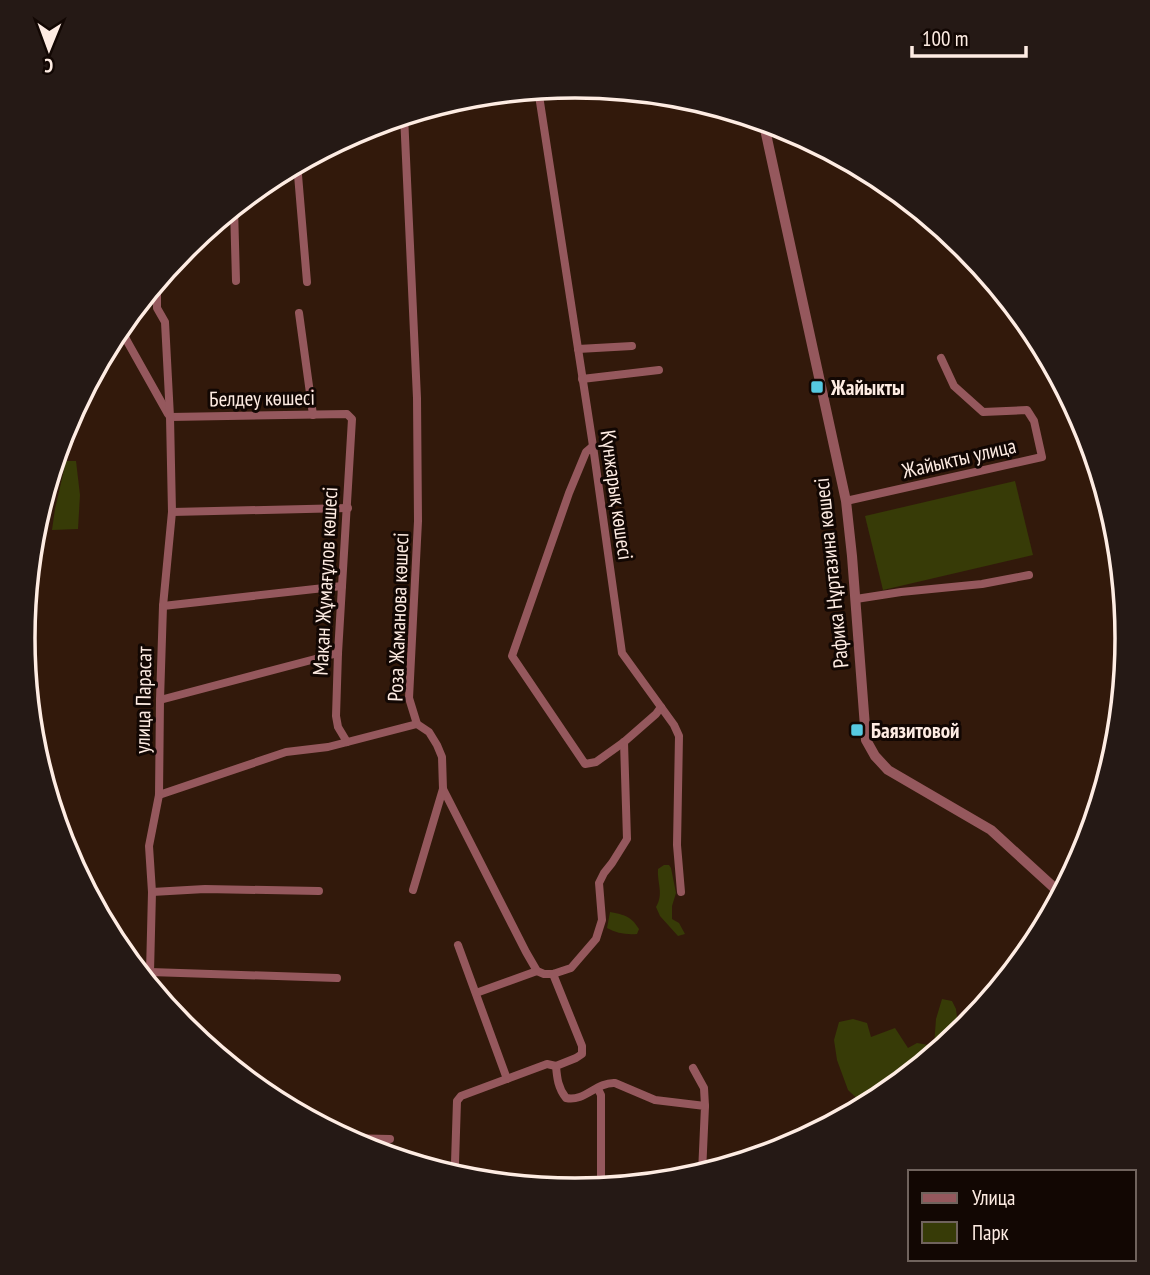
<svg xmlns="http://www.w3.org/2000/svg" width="1150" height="1275" font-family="'PT Sans Narrow',sans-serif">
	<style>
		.green { fill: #373b07 }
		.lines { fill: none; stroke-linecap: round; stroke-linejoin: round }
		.minor { stroke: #95585d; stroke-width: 8 }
		.tertiary { stroke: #95585d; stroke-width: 10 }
		.poi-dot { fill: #56c9e1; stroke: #120703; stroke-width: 2.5 }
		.labels { text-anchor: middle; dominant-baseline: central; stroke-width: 6; stroke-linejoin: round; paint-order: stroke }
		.poi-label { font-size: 21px; font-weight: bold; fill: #feece3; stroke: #120703; text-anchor: start }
		.street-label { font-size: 21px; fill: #feece3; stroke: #120703 }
		.rim { fill: none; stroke: #feece3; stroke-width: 3.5 }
	</style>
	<rect width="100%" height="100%" fill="#32190b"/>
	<g class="green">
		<polygon points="66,461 76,461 80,495 78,529 52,530 55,509"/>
		<polygon points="1015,481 1033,555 883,590 865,516"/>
		<path d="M 664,865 L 669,865 L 671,868 L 676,893 L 672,906 L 672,919 L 679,923 L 685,934 L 678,936 L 660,916 L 656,907 C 664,894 657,883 658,869 Z"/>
		<path d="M 610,912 C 625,915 631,916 639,929 L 637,934 C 626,935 616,933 607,928 Z"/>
		<polygon points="942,999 952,1001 956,1009 959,1034 881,1097 865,1106 848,1090 837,1060 834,1040 839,1022 853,1019 867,1023 871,1037 895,1028 908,1048 917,1043 934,1046 936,1019"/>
	</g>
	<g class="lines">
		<g class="minor">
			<polyline points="538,89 593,446 622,653 674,725 679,736 677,845 681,892"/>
			<polyline points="404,115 417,398 418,521 409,698 417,724 429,732 437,745 442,757 443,789 526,952 537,971 544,974 553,974 571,968 596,939 602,920 599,883 604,873 612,863 627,839 624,742"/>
			<polyline points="297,163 307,282"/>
			<polyline points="234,207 236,281"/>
			<polyline points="299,313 313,415"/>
			<polyline points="120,325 127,341 168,414"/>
			<polyline points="578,349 632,346"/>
			<polyline points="582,379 659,370"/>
			<polyline points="170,417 347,414 352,419 338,653 336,716 338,727 347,742"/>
			<polyline points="593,446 586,452 569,493 512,656 585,764 596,762 624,742 656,714 661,707"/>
			<polyline points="846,501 1042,457 1034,421 1027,410 983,412 954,386 941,358"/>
			<polyline points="172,512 348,508"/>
			<polyline points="856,599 901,592 982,584 1029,575"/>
			<polyline points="163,606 342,586"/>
			<polyline points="160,700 338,653"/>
			<polyline points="159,795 286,752 328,747 417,724"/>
			<polyline points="413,890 443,789"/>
			<polyline points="152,892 205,889 319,891"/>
			<polyline points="458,945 507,1079"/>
			<polyline points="150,972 337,978"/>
			<path d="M 553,974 L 582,1046 L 582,1054 L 576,1058 L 556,1066 C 557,1078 558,1088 566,1098 C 585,1102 596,1082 615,1083 L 655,1100 L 705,1106 L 702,1173"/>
			<polyline points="147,982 150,972 152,892 149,846 159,795 160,700 163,606 172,512 170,417 165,322 157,308 157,285"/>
			<polyline points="476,993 537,971"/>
			<polyline points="693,1068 704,1088 705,1106"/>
			<polyline points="598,1089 601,1095 601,1187"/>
			<polyline points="345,1138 390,1139"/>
			<polyline points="455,1163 457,1101 461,1096 547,1064 556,1066"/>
		</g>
		<polyline class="tertiary" points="763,120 846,501 852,556 866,740 875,756 888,770 991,830 1061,894"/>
	</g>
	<g class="poi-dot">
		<rect x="810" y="380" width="14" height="14" rx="3.5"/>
		<rect x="850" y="723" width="14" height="14" rx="3.5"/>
	</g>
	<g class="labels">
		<g class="poi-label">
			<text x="831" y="387">Жайыкты</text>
			<text x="871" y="730">Баязитовой</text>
		</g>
		<g class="street-label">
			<text transform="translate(262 398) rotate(-1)">Белдеу көшесі</text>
			<text transform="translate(959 458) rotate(-13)">Жайыкты улица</text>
			<text transform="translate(617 495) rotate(82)">Күнжарық көшесі</text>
			<text transform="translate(831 573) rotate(-96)">Рафика Нұртазина көшесі</text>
			<text transform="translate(325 581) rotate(-87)">Мақан Жұмағұлов көшесі</text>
			<text transform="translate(398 617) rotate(-88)">Роза Жаманова көшесі</text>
			<text transform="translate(143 700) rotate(-89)">улица Парасат</text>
		</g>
	</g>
	<path d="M0 0H1150V1275H0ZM35 638a540 540 0 1 1 1080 0a540 540 0 1 1-1080 0Z" fill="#251915" fill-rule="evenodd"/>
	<path class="rim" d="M35 638a540 540 0 1 1 1080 0a540 540 0 1 1-1080 0Z"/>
	<rect x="908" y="1170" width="228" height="91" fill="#120703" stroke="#70635d" stroke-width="2"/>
	<rect x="922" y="1193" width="35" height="10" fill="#95585d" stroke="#70635d" stroke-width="2"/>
	<text x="972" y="1205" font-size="21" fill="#feece3">Улица</text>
	<rect x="922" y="1222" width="35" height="21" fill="#373b07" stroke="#70635d" stroke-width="2"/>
	<text x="972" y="1240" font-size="21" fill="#feece3">Парк</text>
	<g transform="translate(49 49) rotate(181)" stroke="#120703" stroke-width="5" paint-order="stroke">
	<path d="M0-5L12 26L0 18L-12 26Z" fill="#feece3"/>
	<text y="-10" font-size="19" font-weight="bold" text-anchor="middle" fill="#feece3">С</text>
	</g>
	<path d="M912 46v10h114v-10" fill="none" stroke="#feece3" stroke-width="3.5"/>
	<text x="922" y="46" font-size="21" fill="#feece3" stroke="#120703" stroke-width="5" paint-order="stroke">100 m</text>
</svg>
